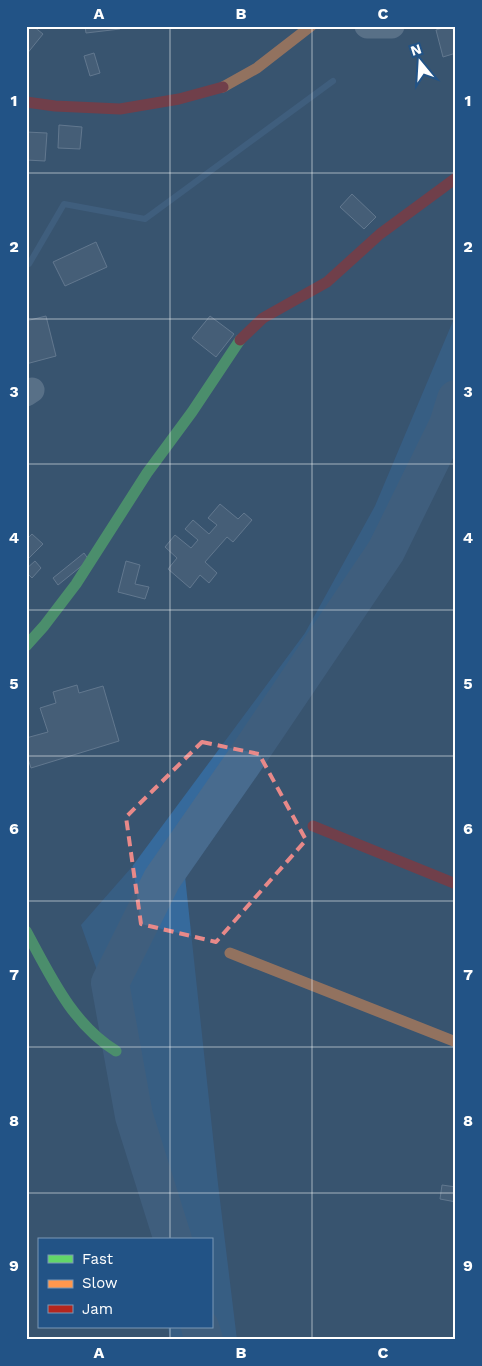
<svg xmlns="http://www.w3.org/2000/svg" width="482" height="1366" font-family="'Work Sans',sans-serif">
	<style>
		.green { fill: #366a9c }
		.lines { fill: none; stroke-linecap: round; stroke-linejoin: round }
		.stream { stroke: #486b8e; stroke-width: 6 }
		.river { stroke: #486b8e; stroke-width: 38 }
		.building { fill: #566c82; stroke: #93a3b4 }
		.street { stroke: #7f92a5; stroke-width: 25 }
		.fast { stroke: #63d668; stroke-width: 11 }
		.slow { stroke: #ff974d; stroke-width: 11 }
		.jam { stroke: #b3261e; stroke-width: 11 }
		.marked { fill: none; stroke: #e88989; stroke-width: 4; stroke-dasharray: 10 6; stroke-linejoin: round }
		.grid { fill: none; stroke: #fff; stroke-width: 1; stroke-opacity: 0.55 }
		.neatline { fill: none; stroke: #fff; stroke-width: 2 }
		.grid-label { font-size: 16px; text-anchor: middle; font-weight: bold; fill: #fff }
	</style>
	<rect width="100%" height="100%" fill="#385470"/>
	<polygon class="green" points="456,314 456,416 415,497 336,628 181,839 218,1184 237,1340 170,1340 168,1327 211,1327 211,1240 154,1240 126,1052 81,925 131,868 305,633 375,506"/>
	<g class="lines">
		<polyline class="stream" points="26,264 29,264 64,204 145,219 333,81"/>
		<g class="river">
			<polyline points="173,1240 134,1116 110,983 162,879 247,757 386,551 448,425 456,399"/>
			<polyline points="200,1327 204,1340"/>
		</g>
	</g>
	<g class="building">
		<polygon points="26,26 33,26 43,34 26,55"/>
		<polygon points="85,26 120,26 120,29 86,33"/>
		<polygon points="449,26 452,26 456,39 456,53 443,57 436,30"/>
		<polygon points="94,53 100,73 90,76 84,56"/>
		<polygon points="59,125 82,127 80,149 58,148"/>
		<polygon points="26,132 47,133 45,161 26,160"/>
		<polygon points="352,194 376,217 364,229 340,207"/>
		<polygon points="96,242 107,267 65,286 53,262"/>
		<polygon points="46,316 56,356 26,364 26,321"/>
		<polygon points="210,316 234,334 216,357 192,338"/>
		<polygon points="220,504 238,519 244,513 252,520 233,542 227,537 205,562 217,573 209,583 200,575 190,588 168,569 177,558 165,547 175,535 191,548 198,540 185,529 193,520 209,534 217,525 208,518"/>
		<polygon points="32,534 43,544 27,560 26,540"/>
		<polygon points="84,553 89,560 58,585 53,578"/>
		<polygon points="35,561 41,568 32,578 26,572 26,569"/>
		<polygon points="126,561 140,565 135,584 149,587 145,599 118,592"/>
		<polygon points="77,685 79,693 103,686 119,741 31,768 26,753 26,738 48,732 40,708 56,703 53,692"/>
		<polygon points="442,1185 456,1187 456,1202 440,1199"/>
	</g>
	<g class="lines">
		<g class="street">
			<polyline points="367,26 392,26"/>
			<polyline points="26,394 32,390"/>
		</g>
		<g class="fast">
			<polyline points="26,646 44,626 76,584 147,473 192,412 240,340"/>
			<path d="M 26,931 C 50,975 72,1024 116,1051"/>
		</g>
		<g class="slow">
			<polyline points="223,87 257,68 311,26"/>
			<polyline points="230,953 456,1042"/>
		</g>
		<g class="jam">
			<polyline points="26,102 55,106 120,109 179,99 223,87"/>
			<polyline points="240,340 263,318 327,282 380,234 456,178"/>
			<polyline points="313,826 456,884"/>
		</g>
	</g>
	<path d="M0 0H482V1366H0ZM 202,742 L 259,754 L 306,840 L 216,942 L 141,924 L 126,817 Z" fill="#385470" fill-opacity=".55" fill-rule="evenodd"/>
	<path class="marked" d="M 202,742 L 259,754 L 306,840 L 216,942 L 141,924 L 126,817 Z"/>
	<path class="grid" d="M 170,26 L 170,1240M 312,26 L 312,1340M 26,173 L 456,173M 26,319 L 456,319M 26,464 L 456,464M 26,610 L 456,610M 26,756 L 456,756M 26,901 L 456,901M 26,1047 L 456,1047M 26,1193 L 456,1193M 170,1327 L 170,1340"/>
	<rect width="482" height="1366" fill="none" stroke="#225386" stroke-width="55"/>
	<rect x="38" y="1238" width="175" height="90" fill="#225386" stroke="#7a98b6"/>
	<rect x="48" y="1255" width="25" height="8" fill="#63d668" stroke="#7a98b6"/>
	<text x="82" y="1264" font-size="15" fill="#ffffff">Fast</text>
	<rect x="48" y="1280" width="25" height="8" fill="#ff974d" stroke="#7a98b6"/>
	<text x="82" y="1288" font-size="15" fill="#ffffff">Slow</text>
	<rect x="48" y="1305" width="25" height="8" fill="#b3261e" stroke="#7a98b6"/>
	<text x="82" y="1314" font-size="15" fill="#ffffff">Jam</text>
	<g transform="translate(420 62) rotate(342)" stroke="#225386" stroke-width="4" paint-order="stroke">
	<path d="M0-4L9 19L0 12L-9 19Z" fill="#ffffff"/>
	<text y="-8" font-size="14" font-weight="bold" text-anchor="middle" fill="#ffffff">N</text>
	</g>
	<rect x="28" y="28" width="426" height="1310" class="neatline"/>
	<g class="grid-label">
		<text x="99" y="19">A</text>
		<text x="241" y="19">B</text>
		<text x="383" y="19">C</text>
		<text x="14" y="106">1</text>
		<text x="468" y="106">1</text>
		<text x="14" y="252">2</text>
		<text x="468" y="252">2</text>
		<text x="14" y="397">3</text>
		<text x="468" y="397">3</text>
		<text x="14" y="543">4</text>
		<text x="468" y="543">4</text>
		<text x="14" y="689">5</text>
		<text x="468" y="689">5</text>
		<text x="14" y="834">6</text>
		<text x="468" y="834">6</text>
		<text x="14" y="980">7</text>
		<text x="468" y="980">7</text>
		<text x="14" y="1126">8</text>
		<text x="468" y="1126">8</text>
		<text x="14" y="1271">9</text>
		<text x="468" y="1271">9</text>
		<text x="99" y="1358">A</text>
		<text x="241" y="1358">B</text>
		<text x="383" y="1358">C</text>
	</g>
</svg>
